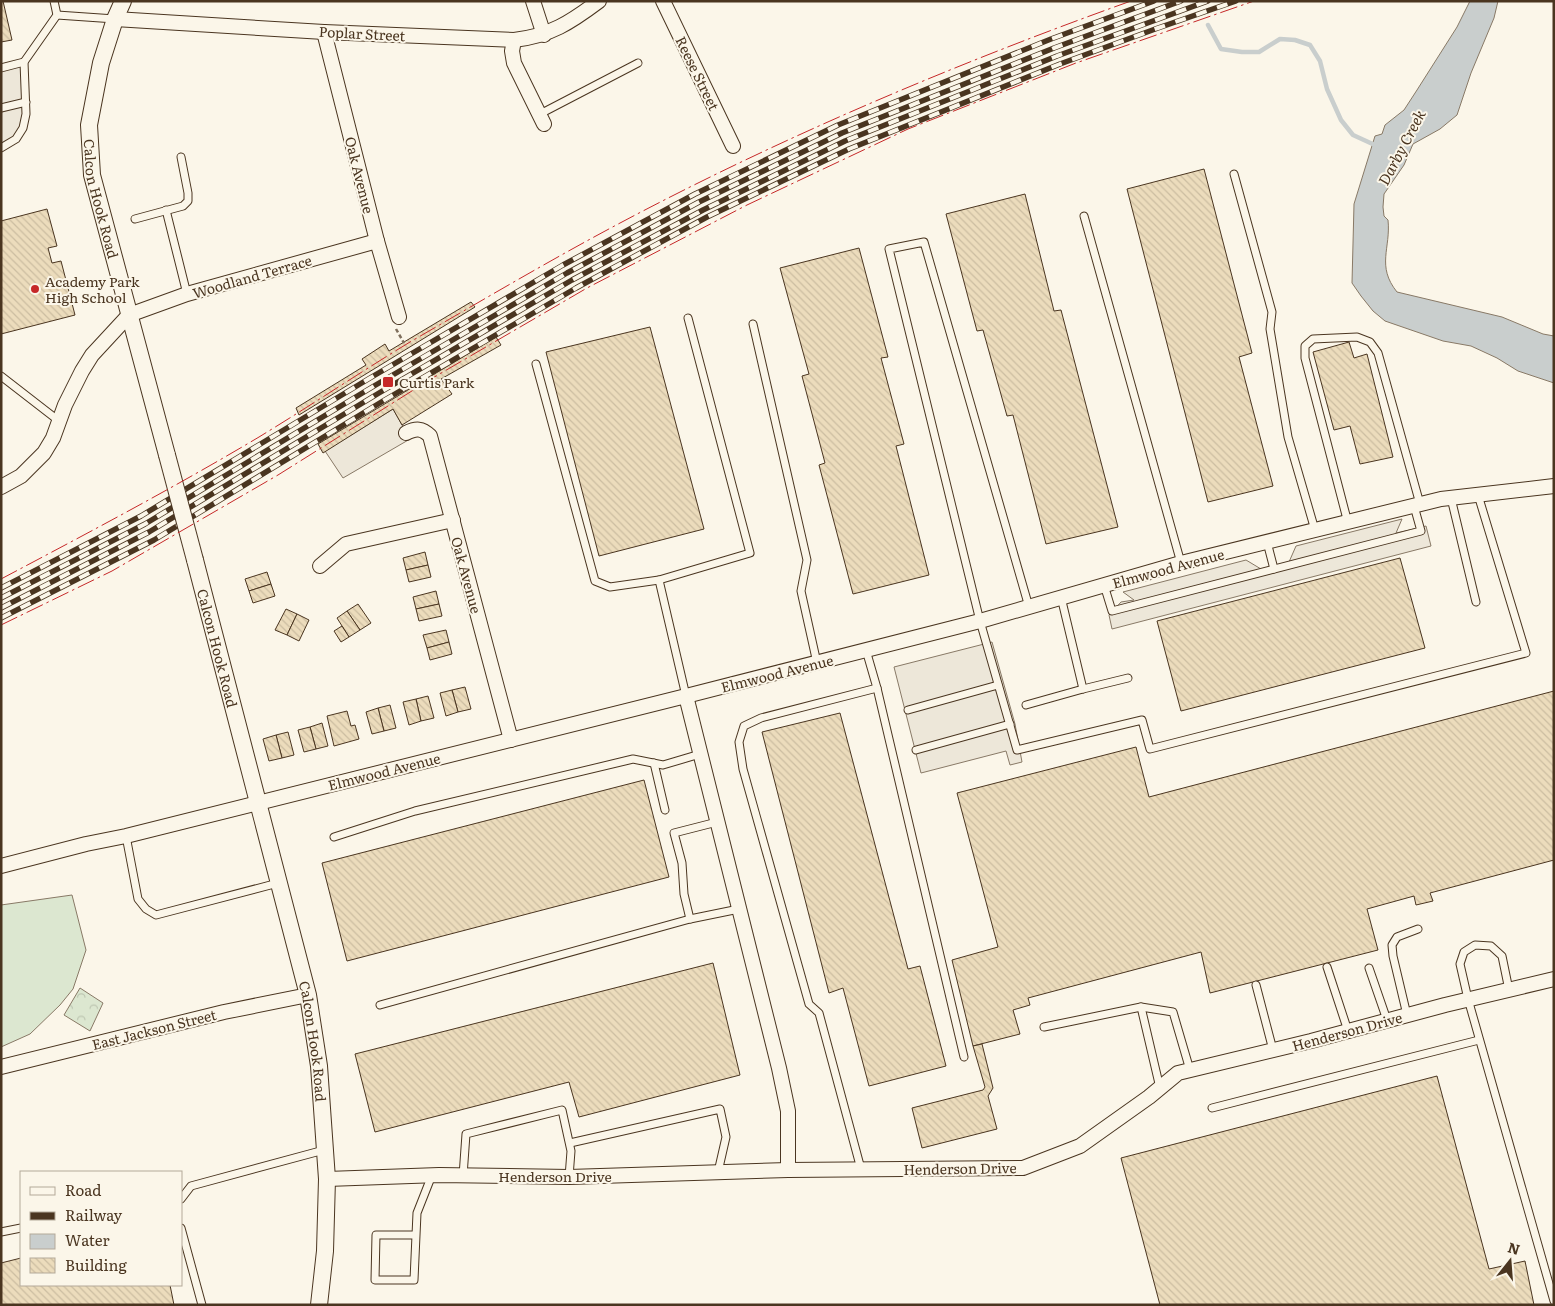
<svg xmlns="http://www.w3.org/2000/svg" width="1555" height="1306" font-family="Literata,serif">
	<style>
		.forest { fill: url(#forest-crowns); stroke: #887966 }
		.pitch { fill: #dce7d0; stroke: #887966 }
		.parking { fill: #ede7d9; stroke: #887966 }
		.water { fill: #c9cecd; stroke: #887966 }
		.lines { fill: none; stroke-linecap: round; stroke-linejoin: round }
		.stream { stroke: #c9cecd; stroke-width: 4.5 }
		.building { fill: url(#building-back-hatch); stroke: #4a3520 }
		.service-casing { stroke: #4a3520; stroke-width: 9 }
		.minor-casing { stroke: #4a3520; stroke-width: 16 }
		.tertiary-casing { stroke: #4a3520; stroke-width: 18 }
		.path { stroke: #7f6f5c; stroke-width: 2.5; stroke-dasharray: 4 2.5; stroke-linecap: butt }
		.service { stroke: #fbf6e9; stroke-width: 7 }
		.minor { stroke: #fbf6e9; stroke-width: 14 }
		.tertiary { stroke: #fbf6e9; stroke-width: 16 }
		.rail-casing { stroke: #4a3520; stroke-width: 5.5 }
		.rail { stroke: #fbf6e9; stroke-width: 4; stroke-dasharray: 11; stroke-linecap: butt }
		.tertiary-bridge-casing { stroke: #4a3520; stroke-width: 18; stroke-linecap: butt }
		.tertiary-bridge { stroke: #fbf6e9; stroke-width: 16 }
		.power { stroke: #c62828; stroke-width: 1; stroke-dasharray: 18 4 2.5 4; stroke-linecap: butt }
		.poi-dot { fill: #c62828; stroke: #fbf6e9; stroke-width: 2 }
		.labels { text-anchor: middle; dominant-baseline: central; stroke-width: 4; stroke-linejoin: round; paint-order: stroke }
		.street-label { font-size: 14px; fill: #4a3520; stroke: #fbf6e9 }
		.poi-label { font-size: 14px; fill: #4a3520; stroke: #fbf6e9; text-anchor: start }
		.water-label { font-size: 15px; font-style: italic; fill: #4a3520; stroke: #fbf6e9 }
	</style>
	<defs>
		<pattern id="forest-crowns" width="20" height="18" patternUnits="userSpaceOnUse" patternTransform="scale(1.25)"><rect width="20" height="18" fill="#dce7d0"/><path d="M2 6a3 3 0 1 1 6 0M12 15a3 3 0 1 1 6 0" fill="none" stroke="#bec7b2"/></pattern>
		<pattern id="building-back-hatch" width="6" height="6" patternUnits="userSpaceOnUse" patternTransform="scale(1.25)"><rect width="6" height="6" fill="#ecdcbc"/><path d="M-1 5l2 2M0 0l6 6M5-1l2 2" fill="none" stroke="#ccbda1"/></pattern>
	</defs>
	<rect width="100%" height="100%" fill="#fbf6e9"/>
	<polygon class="forest" points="80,988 103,1003 90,1031 64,1015"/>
	<polygon class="pitch" points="72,895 86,950 73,989 60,1005 30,1034 1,1047 1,905"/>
	<g class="parking">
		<polygon points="24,62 23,128 1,148 1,68"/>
		<polygon points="393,409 410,439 343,478 325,451"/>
		<polygon points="1402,519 1396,533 1426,526 1431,546 1112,629 1109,615 1121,602 1134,600 1123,592 1246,560 1261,569 1289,562 1296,546"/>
		<polygon points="992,642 1015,724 1022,762 1010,765 1006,751 921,773 894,667"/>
	</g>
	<path class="water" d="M 1470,1 L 1498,1 L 1494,18 L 1471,73 L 1457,115 L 1440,129 L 1413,144 L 1404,165 L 1384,194 L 1383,207 L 1384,216 L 1388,220 C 1391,248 1376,266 1397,292 L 1502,317 L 1543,334 L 1554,336 L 1554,383 L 1518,371 L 1497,358 L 1471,346 L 1443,341 L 1385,321 L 1373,311 L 1361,296 L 1352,283 L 1354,204 L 1375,136 L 1382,134 L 1385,125 L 1404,110 L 1417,90 L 1457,27 Z"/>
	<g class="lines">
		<polyline class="stream" points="1208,25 1221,49 1242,52 1259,52 1280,39 1295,40 1310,45 1320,61 1327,89 1341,120 1353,135 1377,146"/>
	</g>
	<g class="building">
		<polygon points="1,1 3,1 12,40 1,42"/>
		<polygon points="1204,169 1252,353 1239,357 1273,486 1208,502 1127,189"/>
		<polygon points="1025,194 1054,311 1061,310 1118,527 1046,544 1013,415 1007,416 983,330 977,331 946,214"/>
		<polygon points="47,209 57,246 48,248 52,263 61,261 75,315 1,334 1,221"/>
		<polygon points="859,248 888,357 881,358 904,444 896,446 929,575 853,594 819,465 825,463 802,376 809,374 780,268"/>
		<polygon points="471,302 475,307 299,415 296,408 366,365 362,359 385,344 389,351"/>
		<polygon points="650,327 704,529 599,556 546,352"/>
		<polygon points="496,337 501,345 441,379 452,394 402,425 393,409 323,453 318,444"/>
		<polygon points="1349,342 1354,358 1367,354 1393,457 1360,464 1350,426 1334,430 1313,352"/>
		<polygon points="425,552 428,565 406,570 403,558"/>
		<polygon points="1400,558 1425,648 1181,711 1157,621"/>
		<polygon points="428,565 431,577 409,582 406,570"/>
		<polygon points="267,572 271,584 249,591 245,579"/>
		<polygon points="271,584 275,596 253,603 249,591"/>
		<polygon points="436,591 439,604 416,609 413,597"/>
		<polygon points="358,604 371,623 360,630 347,611"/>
		<polygon points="439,604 442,616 419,621 416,609"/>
		<polygon points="286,609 297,614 287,635 275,630"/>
		<polygon points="347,611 360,630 349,637 337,618"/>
		<polygon points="297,614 309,620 299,641 287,635"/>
		<polygon points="342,626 349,637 341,642 334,631"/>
		<polygon points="446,630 449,642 427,648 423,635"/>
		<polygon points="449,642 452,654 430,660 427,648"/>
		<polygon points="465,687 471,709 458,712 452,690"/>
		<polygon points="452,690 458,712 446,716 440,693"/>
		<polygon points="1554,691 1554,860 1430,893 1433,901 1416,905 1414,896 1367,909 1378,950 1210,993 1201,952 1028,998 1030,1005 1013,1010 1020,1034 973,1046 952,960 998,947 957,793 1136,747 1149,797"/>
		<polygon points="428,696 434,718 421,721 416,699"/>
		<polygon points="416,699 421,721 409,725 403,702"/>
		<polygon points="390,705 396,728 384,731 378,708"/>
		<polygon points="378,708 384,731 372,734 366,712"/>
		<polygon points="347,711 351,726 355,725 359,739 334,746 327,716"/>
		<polygon points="840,713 908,969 920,966 946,1066 869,1086 843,988 829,993 762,732"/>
		<polygon points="322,723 328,746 316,749 310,727"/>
		<polygon points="310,727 316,749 304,752 298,730"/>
		<polygon points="288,732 294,755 282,758 276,735"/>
		<polygon points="276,735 282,758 269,761 263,739"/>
		<polygon points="644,780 669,877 347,961 322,863"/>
		<polygon points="713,963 740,1075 579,1117 569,1082 375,1132 355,1054"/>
		<polygon points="982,1044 993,1088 988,1096 997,1129 922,1148 912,1108 983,1090 985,1087 973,1046"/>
		<polygon points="1437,1076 1489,1269 1525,1261 1534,1305 1160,1305 1121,1158"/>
		<polygon points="21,1258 21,1285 170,1285 174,1305 1,1305 1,1263"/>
	</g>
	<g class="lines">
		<g class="service-casing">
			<g id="service">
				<polyline points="57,15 115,19"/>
				<polyline points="1,68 24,62"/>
				<polyline points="1,108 26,102"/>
				<polyline points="540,114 638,63"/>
				<polyline points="1,148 16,139 23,128 26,114 24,62 57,15 54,1"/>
				<polyline points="1234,174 1272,312 1270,329 1288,437 1315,530"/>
				<polyline points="166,210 187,294"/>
				<polyline points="1084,216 1181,563"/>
				<polyline points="135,219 183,206 188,201 188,193 181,157"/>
				<polyline points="753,324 807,560 801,591 817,663"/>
				<polyline points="536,364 595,581 610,587 659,580"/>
				<polyline points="1,376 59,421"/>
				<polyline points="1451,498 1476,602"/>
				<polyline points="1348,523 1305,358 1305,346 1313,339 1357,337 1370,342 1378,353 1420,504"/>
				<polyline points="1267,542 1274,569"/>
				<polyline points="1104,585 1112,611 1421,531 1414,506"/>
				<polyline points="1061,597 1083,689 1128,678"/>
				<polyline points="1029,607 924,242 889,249 980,621 1017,750 1142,720 1150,749 1526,653 1478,495"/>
				<polyline points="877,688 964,1057"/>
				<polyline points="686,696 659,580 750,553 688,318"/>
				<polyline points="1026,705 1083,689"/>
				<polyline points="908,710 998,685"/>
				<polyline points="916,750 1010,724"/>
				<polyline points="654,763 665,810"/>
				<polyline points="126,836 138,899 146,909 156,915 278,883"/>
				<polyline points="334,837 415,811 633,759 663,765 700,754"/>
				<polyline points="690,919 684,894 682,863 674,833 717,822"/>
				<polyline points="1327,967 1348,1031"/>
				<polyline points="1369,968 1387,1020"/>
				<polyline points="1256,985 1273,1050"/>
				<polyline points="1509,990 1502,956 1491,946 1475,945 1464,952 1460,964 1468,999 1554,1301"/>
				<polyline points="380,1005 690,919 739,909"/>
				<polyline points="1141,1007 1173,1012 1190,1070"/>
				<polyline points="1407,1015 1393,956 1392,945 1397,937 1418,929"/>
				<polyline points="1044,1027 1141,1007 1160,1088"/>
				<polyline points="1212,1108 1479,1040"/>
				<polyline points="570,1143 720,1109 726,1137 718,1172"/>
				<polyline points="861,1169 819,1013 809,1004 743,769 739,742 744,726 761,718 877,688 866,650"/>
				<polyline points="463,1176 466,1134 562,1110 571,1151 569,1177"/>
				<polyline points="181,1199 191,1186 324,1150"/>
				<polyline points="181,1228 202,1305"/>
				<polyline points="1,1232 21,1228"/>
				<polyline points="416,1235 376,1235 375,1280 414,1280 417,1213 432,1175"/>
			</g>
		</g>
		<g class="minor-casing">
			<g id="minor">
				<polyline points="533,1 544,35"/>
				<polyline points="663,1 733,146"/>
				<path d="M 115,19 L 324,32 L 514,40 C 550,36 571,22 599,1"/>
				<polyline points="324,32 377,241 399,317"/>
				<polyline points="514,40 512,51 514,63 544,124"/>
				<path d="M 406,433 C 416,428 422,428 430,436 L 511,740"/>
				<polyline points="1,487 21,476 44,453 53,438 65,405 82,371 92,355 129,315 187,294 377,241"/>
				<polyline points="320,566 346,544 453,520"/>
				<polyline points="686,696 779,1068 788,1111 788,1170"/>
				<polyline points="1,866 86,844 126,836 686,696 980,621 1181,563 1441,499 1554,486"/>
				<polyline points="1,1067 224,1012 308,995"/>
				<polyline points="327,1179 439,1175 569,1177 788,1170 1023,1168 1080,1146 1149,1097 1178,1073 1311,1041 1445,1005 1554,979"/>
			</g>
		</g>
		<g class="tertiary-casing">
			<g id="tertiary">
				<path id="s1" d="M 123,1 L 115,19 L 101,63 L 89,125 L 92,175 L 167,455"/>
				<path id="s2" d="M 195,560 L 308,995 L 319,1066 L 327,1179 L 325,1251 L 319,1305"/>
			</g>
		</g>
		<polyline class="path" points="396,329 404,343"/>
		<use href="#service" class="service"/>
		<use href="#minor" class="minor"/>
		<use href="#tertiary" class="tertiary"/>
		<g class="rail-casing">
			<g id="rail">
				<polyline points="1,588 141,516 370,378 563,265 695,194 838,125 1051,39 1154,1"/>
				<polyline points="1,598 145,524 374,386 567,273 699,202 842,133 1054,48 1181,1"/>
				<polyline points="1,608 149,532 379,393 572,280 703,210 845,141 1057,56 1208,1"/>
				<polyline points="1,618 154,540 383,401 576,288 707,217 849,149 1060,64 1158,28 1236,1"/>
			</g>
		</g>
		<use href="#rail" class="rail"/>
		<g class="tertiary-bridge-casing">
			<polyline id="tertiary-bridge" points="167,455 195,560"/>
		</g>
		<use href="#tertiary-bridge" class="tertiary-bridge"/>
		<g class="power">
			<path d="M 1,579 C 88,533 175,487 259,437 C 310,406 359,373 410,342 C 462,312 513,282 565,253 C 744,153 938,70 1131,1"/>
			<polyline points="1,625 112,571 278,475 431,379 587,288 747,205 908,129 1076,63 1254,1"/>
		</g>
	</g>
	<g class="poi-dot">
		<circle cx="35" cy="289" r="5"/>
		<rect x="382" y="376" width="12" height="12" rx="2.5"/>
	</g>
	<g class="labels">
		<g class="street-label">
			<text transform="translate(362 33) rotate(3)">Poplar Street</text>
			<text transform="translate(698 73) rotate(64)">Reese Street</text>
			<text transform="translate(360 175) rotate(76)">Oak Avenue</text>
			<text stroke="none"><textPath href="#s1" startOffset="204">Calcon Hook Road</textPath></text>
			<text transform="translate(252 276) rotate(-16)">Woodland Terrace</text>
			<text transform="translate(1168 568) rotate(-15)">Elmwood Avenue</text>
			<text transform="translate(467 575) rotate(75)">Oak Avenue</text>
			<text stroke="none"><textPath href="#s2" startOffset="91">Calcon Hook Road</textPath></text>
			<text transform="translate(777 673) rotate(-14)">Elmwood Avenue</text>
			<text transform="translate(384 771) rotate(-14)">Elmwood Avenue</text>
			<text transform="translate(154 1029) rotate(-14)">East Jackson Street</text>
			<text transform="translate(1347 1031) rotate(-15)">Henderson Drive</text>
			<text stroke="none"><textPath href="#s2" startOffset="496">Calcon Hook Road</textPath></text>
			<text transform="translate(960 1168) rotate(-1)">Henderson Drive</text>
			<text x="555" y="1176">Henderson Drive</text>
		</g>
		<g class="poi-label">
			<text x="45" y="281">Academy Park<tspan x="45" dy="16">High School</tspan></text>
			<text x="399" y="382">Curtis Park</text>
		</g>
		<g class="water-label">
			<text transform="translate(1401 147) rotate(-62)">Darby Creek</text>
		</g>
	</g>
	<rect width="1555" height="1306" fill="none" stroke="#4a3520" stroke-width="5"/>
	<rect x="20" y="1171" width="162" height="115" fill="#fbf6e9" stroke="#b4a999"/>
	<rect x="30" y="1187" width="25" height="8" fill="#fbf6e9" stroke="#b4a999"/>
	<text x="65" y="1196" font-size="15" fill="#4a3520">Road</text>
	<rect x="30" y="1212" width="25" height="8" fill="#4a3520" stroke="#b4a999"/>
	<text x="65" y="1221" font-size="15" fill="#4a3520">Railway</text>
	<rect x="30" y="1234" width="25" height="15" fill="#c9cecd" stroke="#b4a999"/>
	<text x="65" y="1246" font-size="15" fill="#4a3520">Water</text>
	<rect x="30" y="1258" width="25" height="15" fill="url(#building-back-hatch)" stroke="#b4a999"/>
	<text x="65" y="1271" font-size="15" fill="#4a3520">Building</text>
	<g transform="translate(1510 1261) rotate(17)" stroke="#fbf6e9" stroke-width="4" paint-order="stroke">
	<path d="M0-4L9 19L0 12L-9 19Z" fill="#4a3520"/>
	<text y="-8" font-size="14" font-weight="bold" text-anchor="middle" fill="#4a3520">N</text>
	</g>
</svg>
